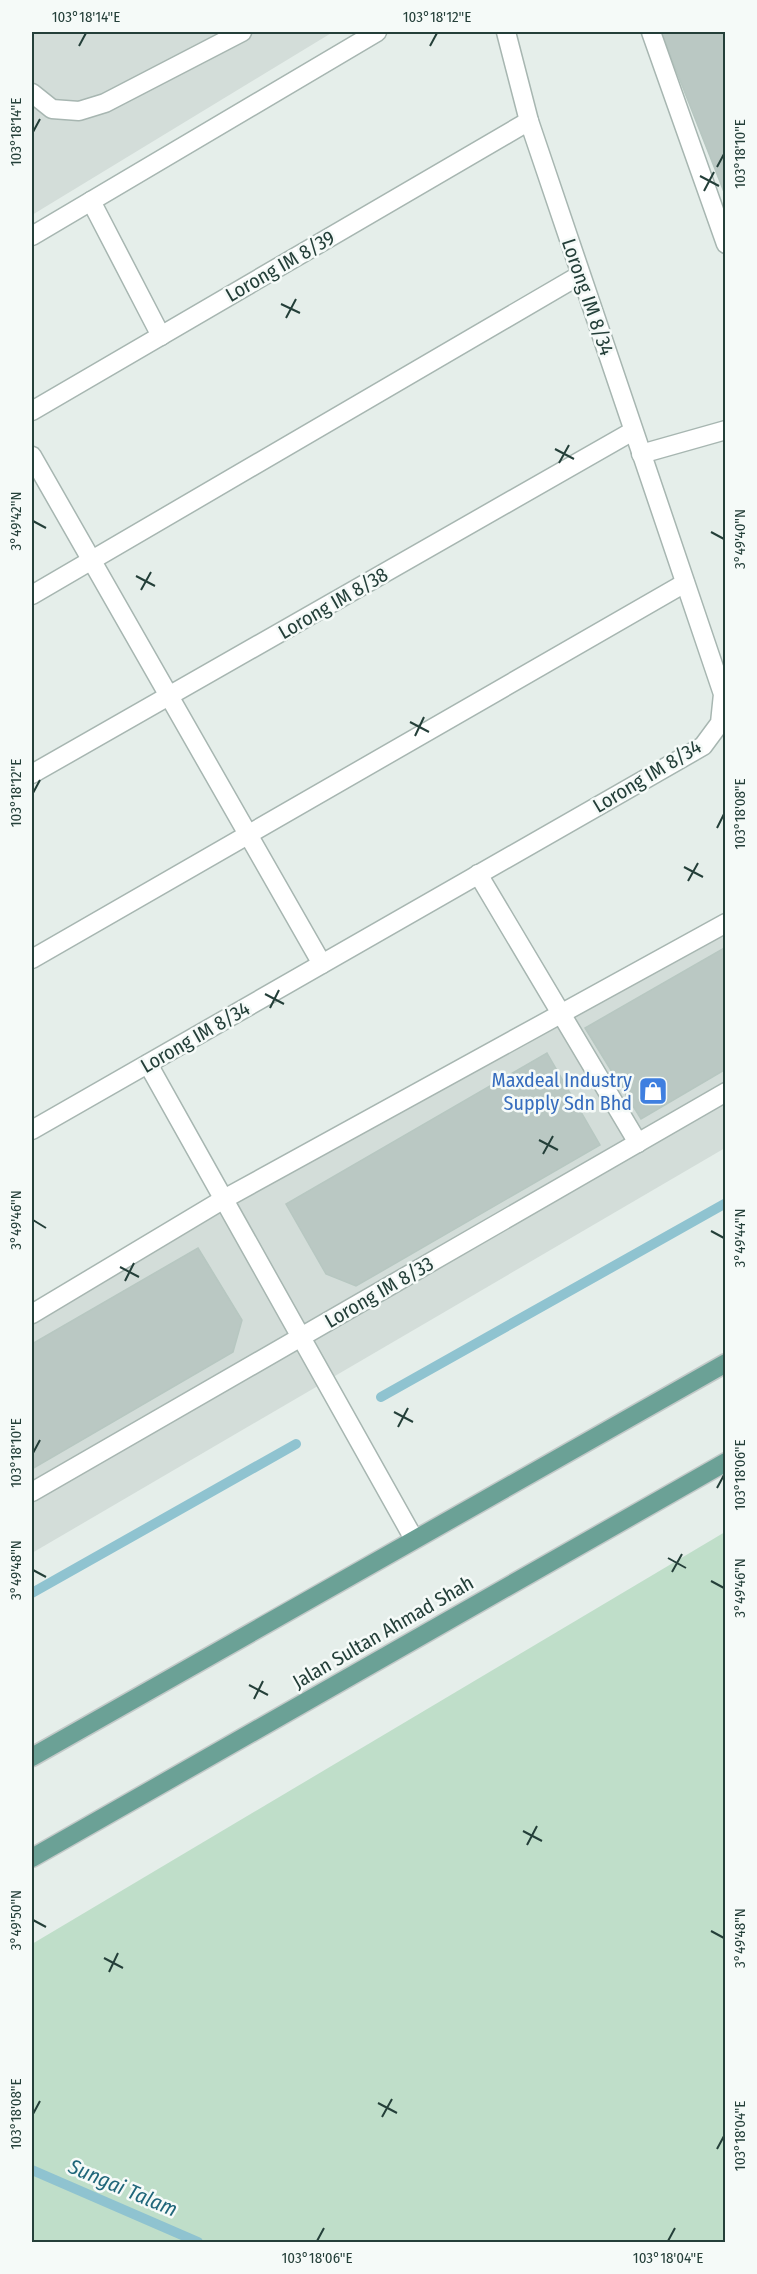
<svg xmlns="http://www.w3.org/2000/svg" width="757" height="2274" font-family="'Fira Sans Condensed',sans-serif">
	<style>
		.built { fill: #d3ddd9 }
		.green { fill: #bfdec9 }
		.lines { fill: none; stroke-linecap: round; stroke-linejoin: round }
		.stream { stroke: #8fc3d0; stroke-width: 10 }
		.building { fill: #bac8c3; stroke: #b7c7c1; stroke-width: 1.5 }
		.minor-casing { stroke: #a7b6b1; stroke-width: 21 }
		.major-casing { stroke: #c2c9c8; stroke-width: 21 }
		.minor { stroke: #fff; stroke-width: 18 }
		.major { stroke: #6ba196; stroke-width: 18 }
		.ticks { fill: none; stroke: #243f39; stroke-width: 2 }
		.labels { text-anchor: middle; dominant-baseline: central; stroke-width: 5; stroke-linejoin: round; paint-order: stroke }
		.street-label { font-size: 20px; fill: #243f39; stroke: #f5faf8 }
		.shop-label { font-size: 20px; fill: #366cbe; stroke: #f5faf8; text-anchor: end }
		.water-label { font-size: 21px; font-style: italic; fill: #20667a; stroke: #f5faf8 }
		.neatline { fill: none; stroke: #243f39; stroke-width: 2 }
		.ticks-label { font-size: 15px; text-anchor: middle; fill: #243f39 }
	</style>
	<rect width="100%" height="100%" fill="#e5eeea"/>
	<g class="built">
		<polygon points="32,32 333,32 32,215"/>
		<polygon points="725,917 725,1148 32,1553 32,1321"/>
	</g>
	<polygon class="green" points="725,1532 725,2242 32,2242 32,1944"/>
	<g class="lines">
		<g class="stream">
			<polyline points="381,1397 726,1203"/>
			<polyline points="32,1593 296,1444"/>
			<polyline points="32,2170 198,2242"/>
		</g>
	</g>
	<g class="building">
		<polygon points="661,32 726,32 726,197"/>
		<polygon points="726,947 726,1069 641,1119 585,1028"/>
		<polygon points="547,1053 600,1145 356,1286 326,1274 286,1204"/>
		<polygon points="198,1248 242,1320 233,1352 32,1469 32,1344"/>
	</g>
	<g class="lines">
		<g class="minor-casing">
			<g id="minor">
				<polyline points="651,32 726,244"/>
				<polyline points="32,93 52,109 79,111 105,103 242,32"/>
				<polyline points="91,201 161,336"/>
				<polyline points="32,236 377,32"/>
				<polyline points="32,411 529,121"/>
				<polyline points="641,454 726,430"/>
				<polyline points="32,456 322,964"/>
				<polyline points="32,595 580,275"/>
				<polyline points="32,774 633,431"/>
				<polyline points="478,874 638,1143"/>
				<polyline points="32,959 685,583"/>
				<polyline points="148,1064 414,1539"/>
				<polyline points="32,1130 703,746 720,723 723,694 529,121 506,32"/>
				<polyline points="32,1314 224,1199 726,923"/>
				<polyline points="32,1492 726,1092"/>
			</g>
		</g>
		<g class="major-casing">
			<g id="major">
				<polyline points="32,1757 726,1363"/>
				<polyline points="32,1858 726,1462"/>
			</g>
		</g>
		<use href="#minor" class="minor"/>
		<use href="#major" class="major"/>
	</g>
	<path class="ticks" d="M 79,46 L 86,33M 430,46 L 437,33M 33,132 L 40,119M 717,167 L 724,154M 700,176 L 719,186M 704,191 L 714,172M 281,304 L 300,313M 286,318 L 296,299M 555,449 L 574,459M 559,463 L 569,445M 33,521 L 46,528M 711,532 L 724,539M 136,576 L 155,586M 141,590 L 151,572M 410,722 L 429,732M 415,736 L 424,717M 33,793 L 40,780M 717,828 L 724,814M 684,867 L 703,877M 688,881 L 698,863M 265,994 L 284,1004M 270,1008 L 279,990M 539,1140 L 558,1150M 543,1154 L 553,1136M 33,1220 L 46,1228M 711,1231 L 724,1238M 120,1267 L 139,1277M 125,1281 L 134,1263M 394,1412 L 413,1422M 398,1427 L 408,1408M 33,1453 L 40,1440M 717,1488 L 724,1475M 668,1558 L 686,1568M 33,1570 L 46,1577M 672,1572 L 682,1554M 711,1581 L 724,1588M 249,1685 L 268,1695M 254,1699 L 263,1681M 523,1831 L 542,1841M 527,1845 L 537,1826M 33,1920 L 46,1927M 711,1931 L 724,1938M 104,1958 L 123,1968M 109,1972 L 118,1953M 378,2103 L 397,2113M 33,2114 L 40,2101M 382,2117 L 392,2099M 717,2149 L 724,2136M 317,2241 L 324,2228M 668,2241 L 675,2228"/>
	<defs>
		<g id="shop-square" transform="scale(1.5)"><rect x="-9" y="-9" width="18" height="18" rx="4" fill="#3f7fe0" stroke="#f5faf8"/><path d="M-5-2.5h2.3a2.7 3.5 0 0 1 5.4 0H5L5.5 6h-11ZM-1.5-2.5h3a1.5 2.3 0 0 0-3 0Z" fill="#fff"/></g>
	</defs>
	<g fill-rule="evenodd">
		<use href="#shop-square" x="653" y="1091"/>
	</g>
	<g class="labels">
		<g class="street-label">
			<text transform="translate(280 266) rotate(-30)">Lorong IM 8/39</text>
			<text transform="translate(588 297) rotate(71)">Lorong IM 8/34</text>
			<text transform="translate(333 603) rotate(-30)">Lorong IM 8/38</text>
			<text transform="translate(647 776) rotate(-31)">Lorong IM 8/34</text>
			<text transform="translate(195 1037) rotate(-30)">Lorong IM 8/34</text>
			<text transform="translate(379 1292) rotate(-30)">Lorong IM 8/33</text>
			<text transform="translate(383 1632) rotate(-30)">Jalan Sultan Ahmad Shah</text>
		</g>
		<g class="shop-label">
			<text x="632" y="1080">Maxdeal Industry<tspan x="632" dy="23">Supply Sdn Bhd</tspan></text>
		</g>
		<g class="water-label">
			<text transform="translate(123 2188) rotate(23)">Sungai Talam</text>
		</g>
	</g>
	<rect width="757" height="2274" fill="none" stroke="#f5faf8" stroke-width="66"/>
	<rect x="33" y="33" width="691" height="2208" class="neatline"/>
	<g class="ticks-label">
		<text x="86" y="22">103°18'14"E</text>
		<text x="437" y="22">103°18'12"E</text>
		<text transform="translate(16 132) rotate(-90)" y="5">103°18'14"E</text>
		<text transform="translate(740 154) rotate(-90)" y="5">103°18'10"E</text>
		<text transform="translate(16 521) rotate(-90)" y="5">3°49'42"N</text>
		<text transform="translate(740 539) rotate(-90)" y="5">3°49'40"N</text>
		<text transform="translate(16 793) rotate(-90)" y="5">103°18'12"E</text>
		<text transform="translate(740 814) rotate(-90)" y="5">103°18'08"E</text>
		<text transform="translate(16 1220) rotate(-90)" y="5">3°49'46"N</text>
		<text transform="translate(740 1238) rotate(-90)" y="5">3°49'44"N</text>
		<text transform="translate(16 1453) rotate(-90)" y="5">103°18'10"E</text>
		<text transform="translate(740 1475) rotate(-90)" y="5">103°18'06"E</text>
		<text transform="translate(16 1570) rotate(-90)" y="5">3°49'48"N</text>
		<text transform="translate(740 1588) rotate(-90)" y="5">3°49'46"N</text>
		<text transform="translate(16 1920) rotate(-90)" y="5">3°49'50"N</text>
		<text transform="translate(740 1938) rotate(-90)" y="5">3°49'48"N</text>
		<text transform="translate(16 2114) rotate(-90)" y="5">103°18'08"E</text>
		<text transform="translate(740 2136) rotate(-90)" y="5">103°18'04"E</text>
		<text x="317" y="2263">103°18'06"E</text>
		<text x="668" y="2263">103°18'04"E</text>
	</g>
</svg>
